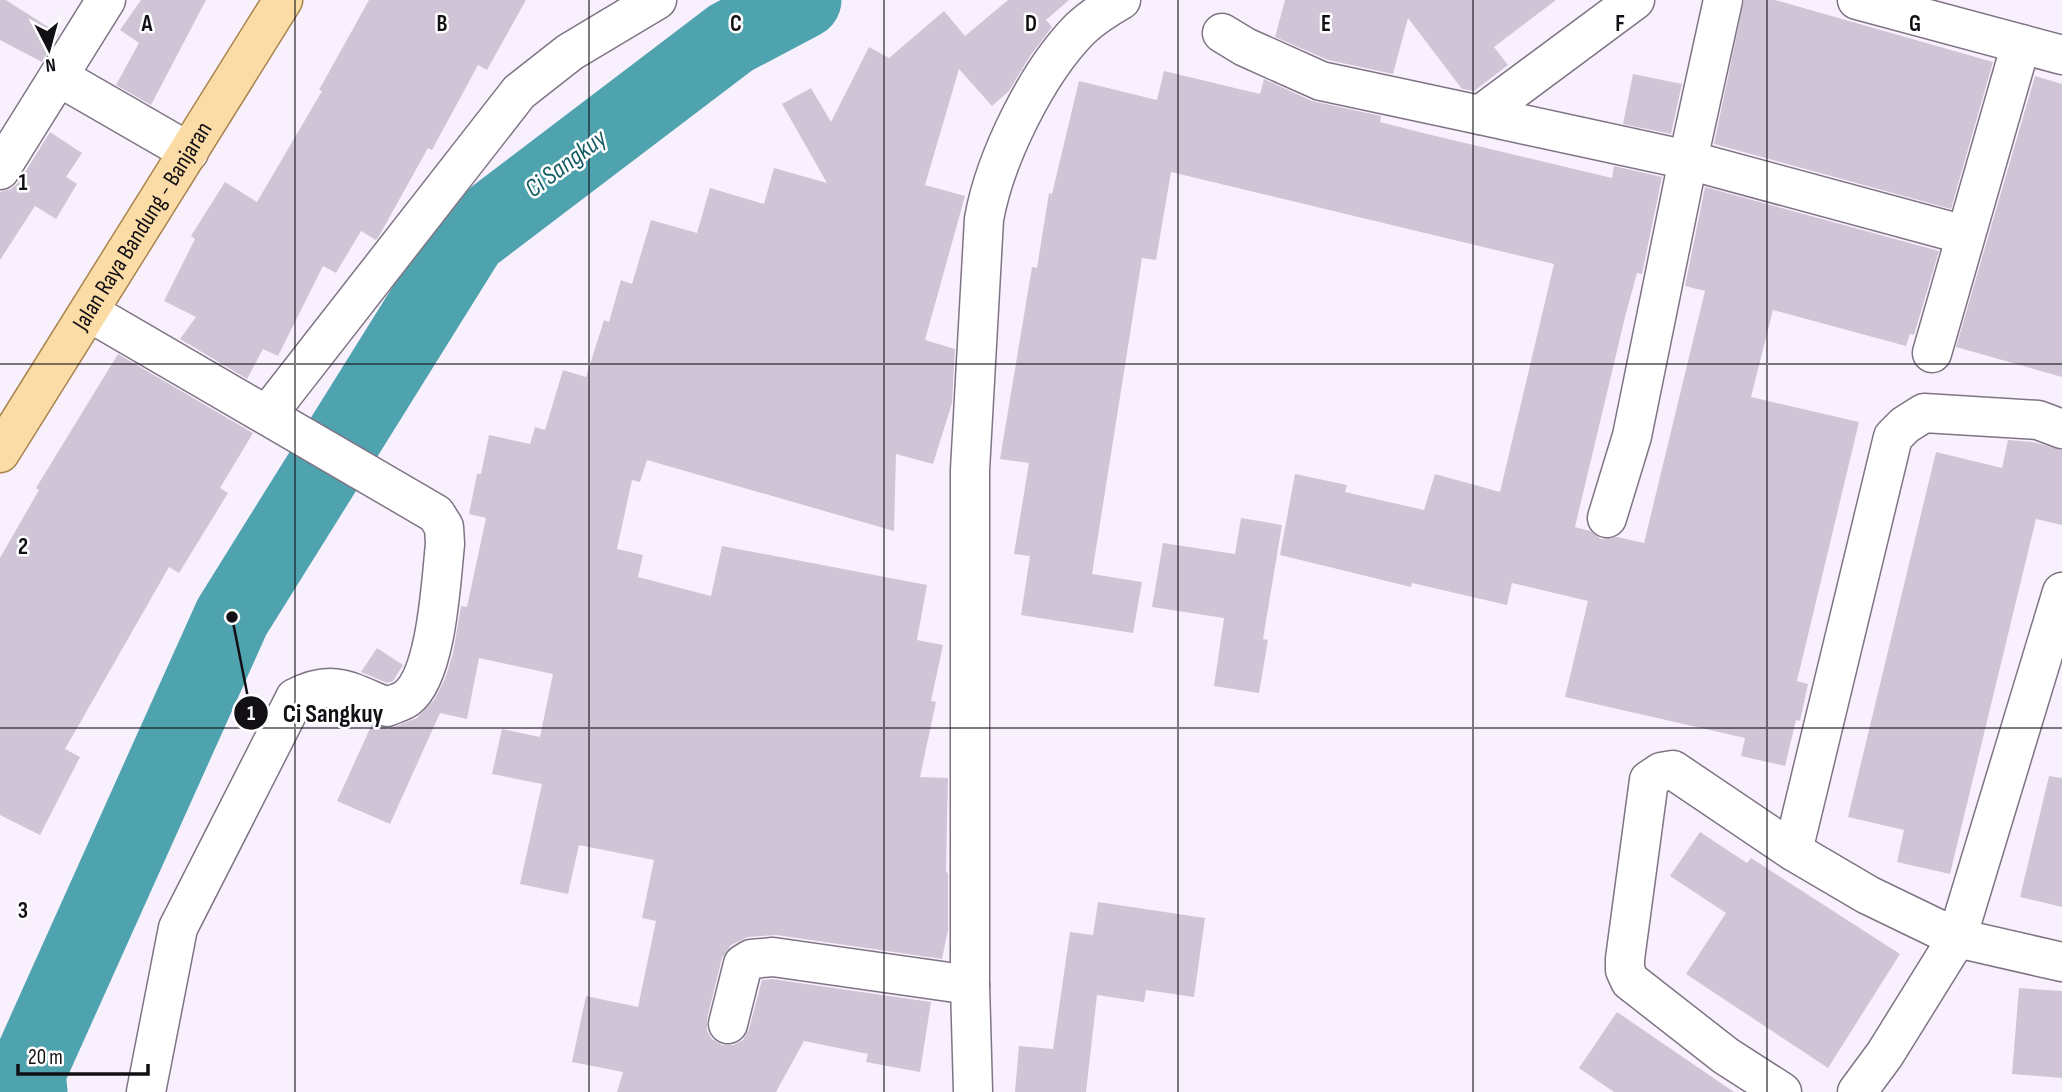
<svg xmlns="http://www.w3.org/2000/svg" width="2062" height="1092" font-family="'Sofia Sans Condensed',sans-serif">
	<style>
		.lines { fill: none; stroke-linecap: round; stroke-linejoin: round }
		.river { stroke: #4fa3af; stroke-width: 77 }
		.building { fill: #d0c5d6 }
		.street-casing { stroke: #7e7484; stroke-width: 41 }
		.primary-casing { stroke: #a8854d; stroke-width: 41 }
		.street { stroke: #fff; stroke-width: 38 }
		.primary { stroke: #fbdca6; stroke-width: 38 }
		.grid { fill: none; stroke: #131015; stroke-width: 2; stroke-opacity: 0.55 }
		.labels { text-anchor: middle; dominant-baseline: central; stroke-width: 5; stroke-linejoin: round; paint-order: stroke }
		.street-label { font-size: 24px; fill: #131015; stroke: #fff }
		.water-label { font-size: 26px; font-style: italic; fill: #165c65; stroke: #fff }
		.grid-label { font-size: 23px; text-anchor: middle; font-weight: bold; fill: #131015; stroke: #fff; stroke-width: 5; stroke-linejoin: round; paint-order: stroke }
		.leader { fill: none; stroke: #131015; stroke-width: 2.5 }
		.callout-dot { fill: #131015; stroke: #fff; stroke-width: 2.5 }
		.mark-label { font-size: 21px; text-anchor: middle; font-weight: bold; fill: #fff }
		.callout-label { font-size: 26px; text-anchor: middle; font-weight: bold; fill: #131015; stroke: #fff; stroke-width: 5; stroke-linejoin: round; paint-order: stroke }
	</style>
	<rect width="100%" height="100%" fill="#f9f0fe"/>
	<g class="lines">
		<polyline class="river" points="29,1092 27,1073 232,617 469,237 731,38 803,0"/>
	</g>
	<g class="building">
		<polygon points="0,0 6,0 59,34 42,62 0,40"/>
		<polygon points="141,0 206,0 151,105 116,85 139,43 120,30"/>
		<polygon points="369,0 526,0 487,70 478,65 432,150 428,148 379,236 376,240 361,231 336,273 323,266 278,356 263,349 247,379 180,339 196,317 164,301 195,239 191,236 225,182 257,202 322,91 319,90"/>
		<polygon points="1008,0 1069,0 1046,20 1052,27 1030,56 1009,91 992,106 959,69 925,185 965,196 925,340 955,349 952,403 933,464 896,454 894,531 647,460 640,482 632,480 617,549 643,555 638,577 711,596 722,546 927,585 917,640 943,645 931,701 936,702 920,777 948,778 946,872 948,873 948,930 942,959 776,935 748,937 731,945 722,958 707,1019 707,1031 712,1039 722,1045 733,1045 743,1040 749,1029 762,980 772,979 931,1002 920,1072 866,1062 868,1054 804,1041 776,1092 617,1092 623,1072 572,1062 586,996 638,1007 656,921 642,918 654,860 579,845 568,894 520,884 542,784 492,774 502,729 540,737 553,674 479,658 467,719 440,713 390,824 337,801 372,724 388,729 417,718 434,700 445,679 453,653 461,606 467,607 486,518 469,514 477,474 481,474 489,435 530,444 535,427 545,430 563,370 586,377 604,320 609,322 621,280 632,284 651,220 697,233 710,188 764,204 774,168 827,183 782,104 811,88 831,122 869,47 889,58 944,11 965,36"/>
		<polygon points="1285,0 1556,0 1494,47 1508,65 1474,91 1462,89 1408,18 1393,74 1328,60 1275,37"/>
		<polygon points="1744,0 1775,0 1993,62 1951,209 1714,144"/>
		<polygon points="1164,71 1260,94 1264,79 1312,101 1381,116 1380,122 1423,133 1612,178 1614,166 1662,177 1642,274 1637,273 1626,313 1575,527 1590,531 1601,539 1617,537 1644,543 1705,291 1685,286 1705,187 1939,251 1914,335 1910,334 1906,346 1773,310 1751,397 1859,422 1797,681 1808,684 1800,721 1796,720 1785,766 1741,756 1745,738 1565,697 1588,601 1512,583 1507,605 1412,583 1411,587 1280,555 1295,474 1347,485 1345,492 1424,510 1435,474 1500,492 1554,264 1171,172 1156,260 1142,258 1092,574 1142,582 1133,633 1021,615 1030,556 1014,554 1029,463 1000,459 1032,267 1037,268 1049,193 1052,194 1079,81 1157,100"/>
		<polygon points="1633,74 1682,84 1671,134 1623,124"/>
		<polygon points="2035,76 2062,84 2062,377 1956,347"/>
		<polygon points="50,132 82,153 66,177 77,184 56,219 35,206 0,260 0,192 11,189 19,182"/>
		<polygon points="118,354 253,433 220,488 228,493 179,573 169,567 65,749 80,757 40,835 0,815 0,558 39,490 36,488"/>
		<polygon points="2008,440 2033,442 2062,450 2062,525 2036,519 1950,874 1897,862 1904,830 1848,817 1936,452 2002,468"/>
		<polygon points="1241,518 1282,525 1263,639 1268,640 1259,693 1214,686 1224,618 1152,607 1163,543 1235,554"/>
		<polygon points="377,648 403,665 393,681 387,683 361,672"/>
		<polygon points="2049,776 2062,778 2062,907 2020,897"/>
		<polygon points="1700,832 1747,863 1751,858 1900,954 1828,1068 1686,974 1726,913 1670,876"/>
		<polygon points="1098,902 1205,918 1194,997 1146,990 1144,1002 1097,995 1086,1092 1015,1092 1019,1046 1053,1049 1070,932 1093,935"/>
		<polygon points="2019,988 2062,991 2062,1078 2012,1074"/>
		<polygon points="1617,1012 1734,1092 1614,1092 1579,1068"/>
	</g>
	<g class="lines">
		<g class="street-casing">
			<g id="street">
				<polyline points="1857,0 2062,55"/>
				<polyline points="1222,33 1245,47 1321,81 1480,115 1635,0"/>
				<polyline points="59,77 189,152"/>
				<polyline points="1480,115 1688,160 1965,235"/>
				<polyline points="0,170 106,0"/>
				<path d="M 89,312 L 436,514 L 444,527 L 445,544 C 441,581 437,675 407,698 C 402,702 393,704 387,707 C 350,692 334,678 295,698 L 178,928 L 146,1092"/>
				<polyline points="1932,353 2021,44"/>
				<polyline points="267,415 519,92 570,52 657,0"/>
				<polyline points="2062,429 2038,420 1924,413 1905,425 1893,437 1793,851 1868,895 1957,938 2062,592"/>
				<polyline points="1607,518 1632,436 1688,160 1723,0"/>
				<polyline points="728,1024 743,964 751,959 773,957 970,985"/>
				<path d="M 973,1092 L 970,985 L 970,470 L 984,219 C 995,158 1037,72 1081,28 C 1093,17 1107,8 1121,0"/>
				<polyline points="1782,1092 1726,1056 1630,981 1625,970 1625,959 1649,780 1661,772 1673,770 1793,851"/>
				<polyline points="1857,1092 1885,1054 1957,938 2062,962"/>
			</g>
		</g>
		<g class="primary-casing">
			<g id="primary">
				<path id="s1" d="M 0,453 L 283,0"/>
			</g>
		</g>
		<use href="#street" class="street"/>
		<use href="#primary" class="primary"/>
	</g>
	<path class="grid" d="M 295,0 L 295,1092M 589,0 L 589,1092M 884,0 L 884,1092M 1178,0 L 1178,1092M 1473,0 L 1473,1092M 1767,0 L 1767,1092M 0,364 L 2062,364M 0,728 L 2062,728"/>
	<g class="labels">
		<g class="street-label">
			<text stroke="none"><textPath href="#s1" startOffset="268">Jalan Raya Bandung - Banjaran</textPath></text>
		</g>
		<g class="water-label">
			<text transform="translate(566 164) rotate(-37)">Ci Sangkuy</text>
		</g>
	</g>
	<g class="grid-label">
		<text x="147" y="31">A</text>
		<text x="442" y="31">B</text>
		<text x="736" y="31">C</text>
		<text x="1031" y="31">D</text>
		<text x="1326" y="31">E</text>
		<text x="1620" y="31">F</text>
		<text x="1915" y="31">G</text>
		<text x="23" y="190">1</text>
		<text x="23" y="554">2</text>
		<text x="23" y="918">3</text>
	</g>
	<path class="leader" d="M232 617L251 713"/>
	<g class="callout-dot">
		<circle cx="232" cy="617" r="7"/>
		<circle cx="251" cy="713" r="18"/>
	</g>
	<g class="mark-label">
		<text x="251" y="720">1</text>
	</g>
	<g class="callout-label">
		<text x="333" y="722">Ci Sangkuy</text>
	</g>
	<g transform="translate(49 49) rotate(174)" stroke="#ffffff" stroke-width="5" paint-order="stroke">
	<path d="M0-5L12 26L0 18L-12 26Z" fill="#131015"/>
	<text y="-10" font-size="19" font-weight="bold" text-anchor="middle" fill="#131015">N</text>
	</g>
	<path d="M18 1064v10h130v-10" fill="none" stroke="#131015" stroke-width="3.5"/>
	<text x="28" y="1064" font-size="21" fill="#131015" stroke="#ffffff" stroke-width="5" paint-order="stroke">20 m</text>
</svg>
